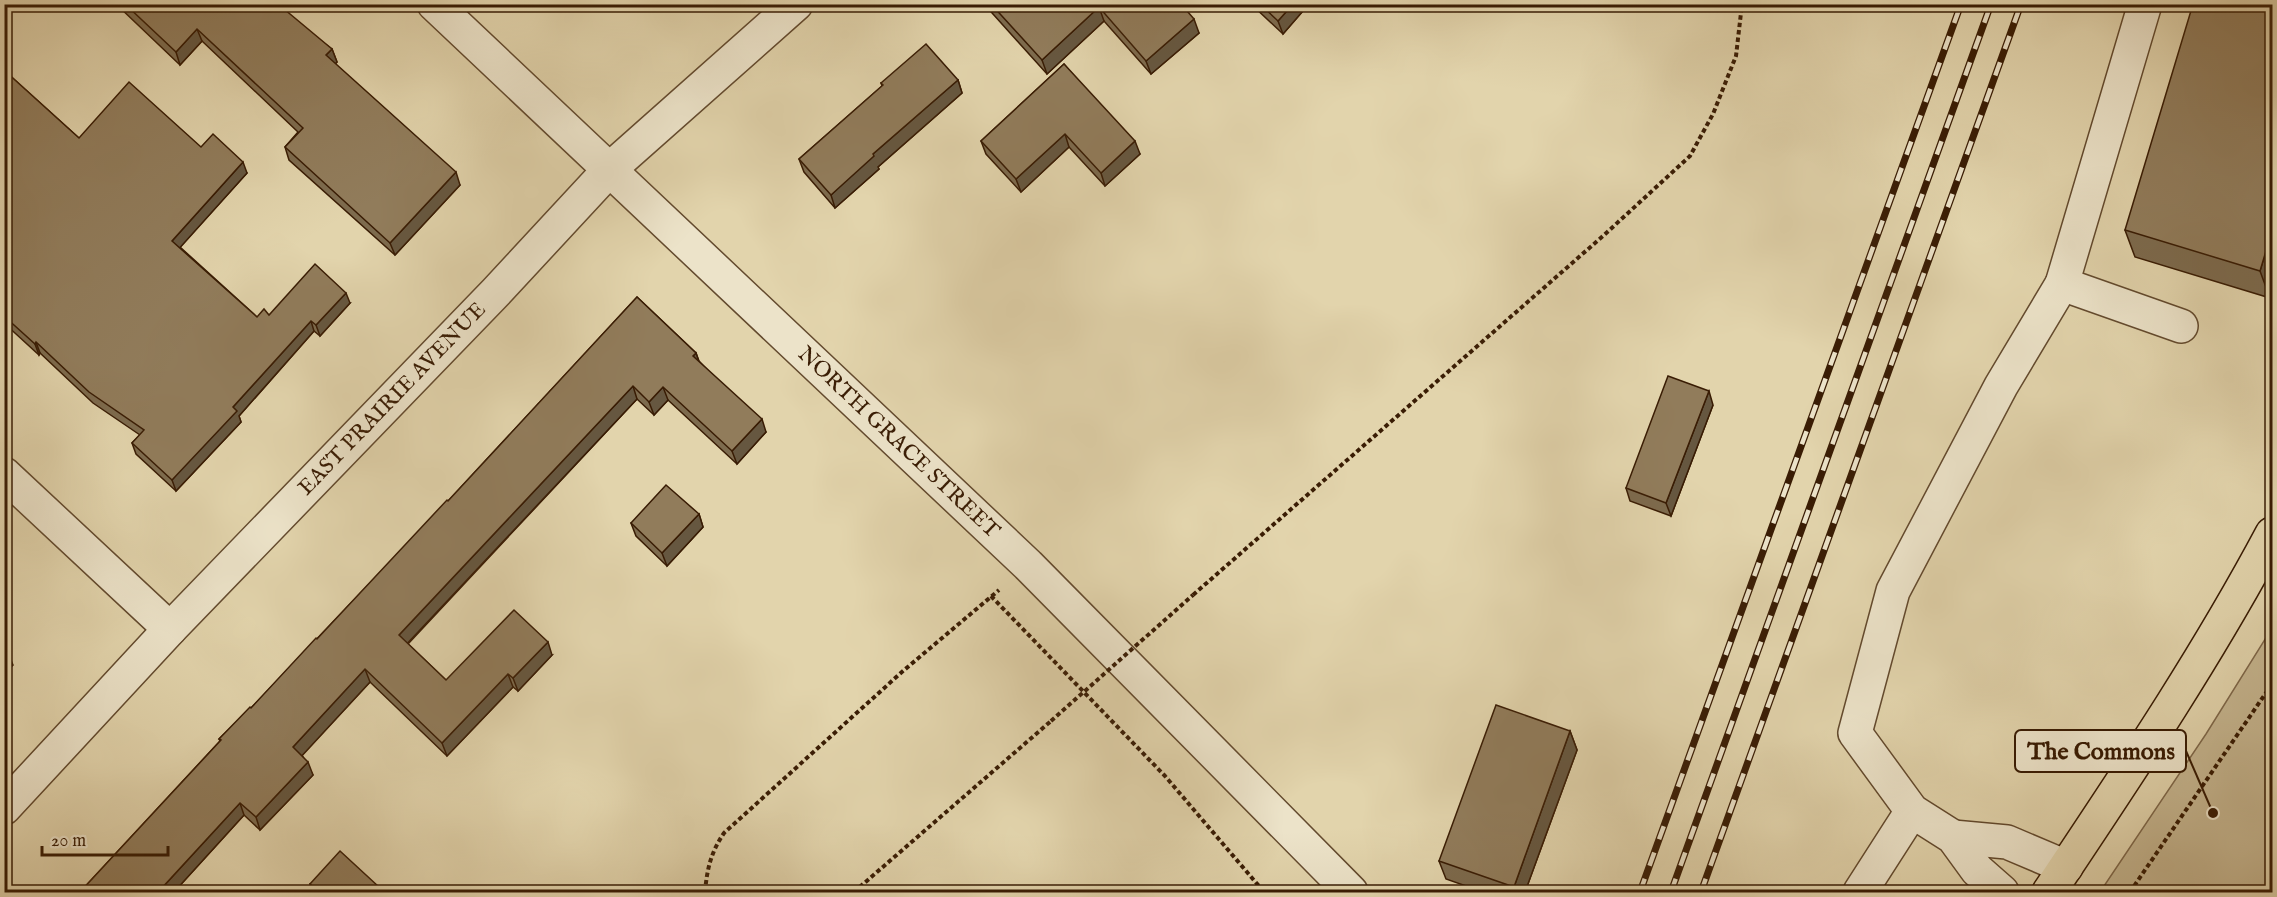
<svg xmlns="http://www.w3.org/2000/svg" width="2277" height="897" font-family="'IM FELL English',serif">
	<style>
		.green { fill: #c5b58f; stroke: #7f684a; stroke-width: 1.5 }
		.lines { fill: none; stroke-linecap: round; stroke-linejoin: round }
		.minor-casing { stroke: #634a2e; stroke-width: 36 }
		.major-casing { stroke: #391c04; stroke-width: 36 }
		.path { stroke: #391c04; stroke-width: 4; stroke-dasharray: 4.5 3; stroke-linecap: butt }
		.minor { stroke: #ece3c9; stroke-width: 33 }
		.major { stroke: #e2d4ac; stroke-width: 33 }
		.rail-casing { stroke: #391c04; stroke-width: 7 }
		.rail { stroke: #ece3c9; stroke-width: 4.5; stroke-dasharray: 14; stroke-linecap: butt }
		.path-bridge { stroke: #391c04; stroke-width: 4; stroke-dasharray: 4.5 3; stroke-linecap: butt }
		.wall { fill: #7d6b4e; stroke: #391c04; stroke-width: 1.5 }
		.shaded-wall { fill: #665740; stroke: #391c04; stroke-width: 1.5 }
		.building { fill: #917c5b; stroke: #391c04; stroke-width: 1.5 }
		.labels { text-anchor: middle; dominant-baseline: central; stroke-width: 4.5; stroke-linejoin: round; paint-order: stroke }
		.street-label { font-size: 22px; fill: #391c04; stroke: #ece3c9 }
		.leader { fill: none; stroke: #391c04; stroke-width: 2 }
		.callout-dot { fill: #391c04; stroke: #ece3c9; stroke-width: 2 }
		.callout { fill: #ece3c9; stroke: #391c04; stroke-width: 2 }
		.callout-label { font-size: 24px; text-anchor: middle; font-weight: bold; fill: #391c04 }
	</style>
	<rect width="100%" height="100%" fill="#e2d4ac"/>
	<filter id="stains"><feTurbulence type="fractalNoise" baseFrequency=".00333" numOctaves="4"/><feColorMatrix values="0 0 0 0 .2 0 0 0 0 .09 0 0 0 0 .02 0 0 0 .5 -.17"/></filter>
	<radialGradient id="worn" r=".72"><stop offset=".6" stop-color="#630" stop-opacity="0"/><stop offset="1" stop-color="#630" stop-opacity=".3"/></radialGradient>
	<polygon class="green" points="2272,628 2272,892 2100,892 2206,734"/>
	<g class="lines">
		<g class="minor-casing">
			<g id="minor">
				<path id="s1" d="M 434,4 L 1028,565 L 1351,892"/>
				<polyline points="2145,4 2062,284 2181,326"/>
				<polyline points="4,474 170,629"/>
				<path id="s2" d="M 4,808 L 170,629 L 496,292 L 610,169 L 796,4"/>
				<polyline points="1953,837 2007,842 2066,867"/>
				<polyline points="1860,892 1912,811"/>
				<polyline points="2002,892 1977,870 1953,837 1912,811 1855,733 1893,591 2001,386 2062,284"/>
			</g>
		</g>
		<g class="major-casing">
			<path id="major" d="M 2049,892 C 2127,775 2206,658 2272,534"/>
		</g>
		<g class="path">
			<polyline points="1193,595 1603,236 1690,156 1713,114 1736,56 1742,4"/>
			<polyline points="991,596 1165,776 1264,892"/>
			<path d="M 705,892 C 707,869 711,852 724,833 L 903,671 L 999,590"/>
			<polyline points="854,892 1051,721"/>
			<polyline points="2130,892 2272,684"/>
		</g>
		<use href="#minor" class="minor"/>
		<use href="#major" class="major"/>
		<g class="rail-casing">
			<g id="rail">
				<polyline points="1640,892 1961,4"/>
				<polyline points="1671,892 1991,4"/>
				<polyline points="1701,892 2021,4"/>
			</g>
		</g>
		<use href="#rail" class="rail"/>
		<polyline class="path-bridge" points="1051,721 1193,595"/>
	</g>
	<g class="wall">
		<polygon points="116,4 271,4 332,49 337,62 335,64 460,185 395,255 289,160 285,147 298,132 202,41 180,65"/>
		<polygon points="984,4 1181,4 1199,33 1151,74 1104,21 1047,74"/>
		<polygon points="1251,4 1309,4 1283,34"/>
		<polygon points="2272,4 2272,291 2270,298 2135,257 2125,230"/>
		<polygon points="1064,64 1140,154 1105,186 1069,147 1021,192 986,154 981,141"/>
		<polygon points="5,71 79,138 201,147 247,173 180,247 257,317 350,303 320,336 314,331 239,416 241,422 176,491 136,454 132,443 140,435 93,403 40,353 39,355 4,323"/>
		<polygon points="958,80 962,93 878,167 879,169 835,208 804,172 799,159 882,86 881,83"/>
		<polygon points="637,297 696,353 699,361 766,432 737,464 668,400 654,415 637,399 408,644 446,680 552,655 518,691 513,687 447,756 370,682 302,755 313,775 260,830 244,815 174,892 80,892 220,741 219,739 251,708 448,501"/>
		<polygon points="1713,405 1671,516 1630,501 1626,488"/>
		<polygon points="699,514 703,527 667,566 636,536 631,523"/>
		<polygon points="1570,731 1577,750 1525,892 1483,892 1446,879 1439,861"/>
		<polygon points="310,884 379,887 381,892 313,892"/>
	</g>
	<g class="shaded-wall">
		<polygon points="1293,4 1309,4 1283,34 1278,21"/>
		<polygon points="1099,7 1104,21 1047,74 1042,60"/>
		<polygon points="1194,19 1199,33 1151,74 1146,61"/>
		<polygon points="197,29 202,41 180,65 176,52"/>
		<polygon points="332,49 337,62 331,68 326,55"/>
		<polygon points="958,80 962,93 878,167 879,169 835,208 831,195 873,154"/>
		<polygon points="1065,134 1069,147 1021,192 1016,179"/>
		<polygon points="1135,141 1140,154 1105,186 1101,173"/>
		<polygon points="243,162 247,173 176,252 172,241"/>
		<polygon points="456,172 460,185 395,255 390,243"/>
		<polygon points="2272,231 2272,291 2270,298 2260,271"/>
		<polygon points="346,293 350,303 320,336 316,325"/>
		<polygon points="311,321 314,331 239,416 241,422 176,491 172,480 233,407"/>
		<polygon points="36,342 40,353 39,355 35,344"/>
		<polygon points="696,353 700,365 693,356"/>
		<polygon points="633,386 637,399 403,648 399,635"/>
		<polygon points="663,387 668,400 654,415 649,402"/>
		<polygon points="1709,391 1713,405 1671,516 1666,503"/>
		<polygon points="762,419 766,432 737,464 732,451"/>
		<polygon points="699,514 703,527 667,566 662,553"/>
		<polygon points="548,642 552,655 518,691 513,678"/>
		<polygon points="8,653 13,665 4,674 4,657"/>
		<polygon points="365,669 370,682 298,760 293,747"/>
		<polygon points="508,674 513,687 447,756 442,743"/>
		<polygon points="1570,731 1577,750 1525,892 1516,892 1514,887"/>
		<polygon points="308,762 313,775 260,830 256,817"/>
		<polygon points="240,803 244,815 174,892 162,892 161,889"/>
		<polygon points="379,887 381,892 374,892"/>
	</g>
	<g class="building">
		<polygon points="125,4 271,4 274,8 278,4 332,49 326,55 456,172 390,243 285,147 303,128 197,29 176,52"/>
		<polygon points="991,4 1181,4 1194,19 1146,61 1099,7 1042,60"/>
		<polygon points="1260,4 1293,4 1278,21"/>
		<polygon points="2193,4 2272,4 2272,231 2260,271 2125,230"/>
		<polygon points="926,44 958,80 873,154 874,156 831,195 799,159 883,85 881,83"/>
		<polygon points="1064,64 1135,141 1101,173 1065,134 1016,179 981,141"/>
		<polygon points="5,71 79,138 129,82 201,147 213,134 243,162 172,241 257,317 264,309 269,315 315,264 346,293 316,325 311,321 233,407 237,411 172,480 132,443 144,430 89,392 36,342 35,344 4,316"/>
		<polygon points="637,297 696,353 693,356 762,419 732,451 663,387 649,402 633,386 399,635 446,680 514,610 548,642 513,678 508,674 442,743 365,669 293,747 308,762 256,817 240,803 161,889 165,892 80,892 221,740 219,739 250,707 251,708 316,638 317,639 447,500 448,501"/>
		<polygon points="1668,376 1709,391 1666,503 1626,488"/>
		<polygon points="666,485 699,514 662,553 631,523"/>
		<polygon points="4,650 8,653 4,657"/>
		<polygon points="1496,705 1570,731 1514,887 1439,861"/>
		<polygon points="340,851 379,887 374,892 319,892 310,884"/>
	</g>
	<g class="labels">
		<g class="street-label">
			<text stroke="none"><textPath href="#s2" startOffset="564">EAST PRAIRIE AVENUE</textPath></text>
			<text stroke="none"><textPath href="#s1" startOffset="639">NORTH GRACE STREET</textPath></text>
		</g>
	</g>
	<path class="leader" d="M2213 813L2186 751"/>
	<circle class="callout-dot" cx="2213" cy="813" r="6"/>
	<rect class="callout" x="2015" y="730" width="171" height="42" rx="6"/>
	<g class="callout-label">
		<text x="2101" y="759">The Commons</text>
	</g>
	<rect width="2277" height="897" fill="none" stroke="#e2d4ac" stroke-width="24"/>
	<rect x="6" y="6" width="2265" height="885" fill="none" stroke="#391c04" stroke-width="3"/>
	<rect x="12" y="12" width="2253" height="873" fill="none" stroke="#391c04" stroke-width="1.5"/>
	<path d="M42 846v9h126v-9" fill="none" stroke="#391c04" stroke-width="3"/>
	<text x="51" y="846" font-size="18" fill="#391c04" stroke="#ece3c9" stroke-width="4.5" paint-order="stroke">20 m</text>
	<rect width="100%" height="100%" filter="url(#stains)"/>
	<rect width="100%" height="100%" fill="url(#worn)"/>
</svg>
